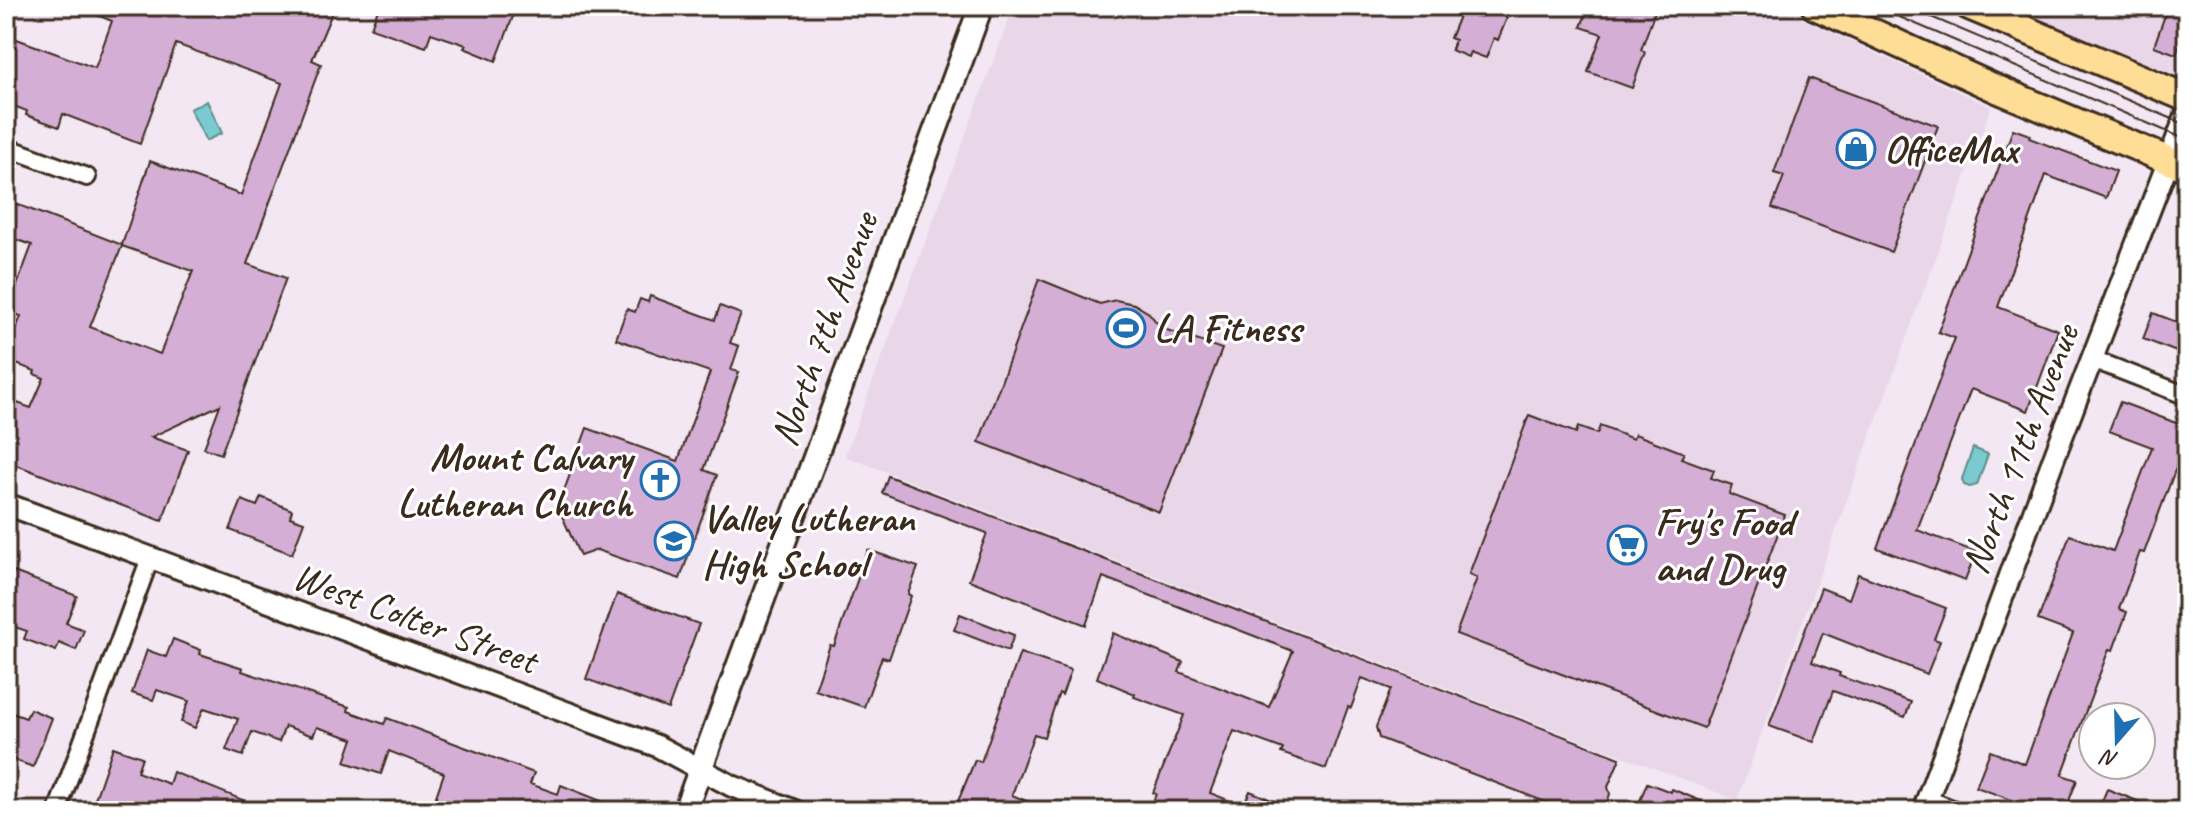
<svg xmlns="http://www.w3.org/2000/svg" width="2193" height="817" font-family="Caveat,sans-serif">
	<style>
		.built { fill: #e9d6e9 }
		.water { fill: #79cbd0; stroke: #608b89; stroke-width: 2 }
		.building { fill: #d5aed5; stroke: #3b2a1e; stroke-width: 2; fill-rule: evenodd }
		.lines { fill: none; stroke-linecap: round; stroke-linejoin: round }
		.minor-casing { stroke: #3b2a1e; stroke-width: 22 }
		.tertiary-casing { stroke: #3b2a1e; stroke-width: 26 }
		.secondary-casing { stroke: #3b2a1e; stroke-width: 28 }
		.primary-casing { stroke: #3b2a1e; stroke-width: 32 }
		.minor { stroke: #fff; stroke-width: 16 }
		.tertiary { stroke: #fff; stroke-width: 20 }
		.secondary { stroke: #fff; stroke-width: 22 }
		.primary { stroke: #fedd96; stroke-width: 26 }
		.tram { stroke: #3b2a1e; stroke-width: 2 }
		.labels { text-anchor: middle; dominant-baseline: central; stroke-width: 6; stroke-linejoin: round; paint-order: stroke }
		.poi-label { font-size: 40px; font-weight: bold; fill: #3b2a1e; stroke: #fff; text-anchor: start }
		.street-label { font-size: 40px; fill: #3b2a1e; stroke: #fff }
	</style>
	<rect width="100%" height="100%" fill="#f2e7f2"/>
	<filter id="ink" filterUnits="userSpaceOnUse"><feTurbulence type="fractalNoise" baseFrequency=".0125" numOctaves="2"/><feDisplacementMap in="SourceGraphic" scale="16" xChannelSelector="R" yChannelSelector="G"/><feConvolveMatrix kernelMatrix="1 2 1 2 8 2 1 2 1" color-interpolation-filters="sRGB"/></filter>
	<g filter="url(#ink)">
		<g class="built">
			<polygon points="1014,6 1774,6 1991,107 1737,800 845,456"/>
			<polygon points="2014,6 2187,6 2187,58 2182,71 2165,76"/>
		</g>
		<g class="water">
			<polygon points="207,101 222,133 206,141 190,109"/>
			<polygon points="1973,448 1988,454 1977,485 1970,487 1964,485 1962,479"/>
		</g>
		<g class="building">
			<path d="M 75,6 L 335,6 L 312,60 L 321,64 L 247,264 L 286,278 L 221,454 L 204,448 L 220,405 L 151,437 L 188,450 L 162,521 L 6,461 L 6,399 L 31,408 L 44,378 L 34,374 L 35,371 L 6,360 L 6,343 L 10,344 L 21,316 L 6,311 L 6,293 L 13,296 L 32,245 L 6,236 L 6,200 L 122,245 L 150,161 L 241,195 L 282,83 L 176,44 L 140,144 L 63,114 L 59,127 L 26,115 L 27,111 L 6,103 L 6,35 L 95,68 L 112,21 ZM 122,246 L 193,271 L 160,354 L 90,327 Z"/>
			<polygon points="379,6 517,6 496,61 464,48 466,45 431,33 426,47 371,28"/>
			<polygon points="1463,6 1505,6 1505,17 1507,18 1498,40 1494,38 1486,58 1470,52 1468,57 1451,50 1455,40 1450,38"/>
			<polygon points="1589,6 1642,6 1655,11 1641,50 1645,52 1632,88 1588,72 1602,34 1581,27"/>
			<polygon points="2168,7 2187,14 2187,24 2176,54 2154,46"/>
			<polygon points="1809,78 1938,126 1891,252 1772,208 1784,176 1774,173"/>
			<polygon points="2013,129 2030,135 2029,138 2116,171 2106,198 2046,175 1998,307 2058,330 2039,382 2028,411 1971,389 1917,530 1976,552 1965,581 1877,548 1955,338 1938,332"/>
			<polygon points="1039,279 1100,304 1116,300 1134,304 1149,313 1161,328 1222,349 1159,512 979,442"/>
			<polygon points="650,296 715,320 720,306 741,314 730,343 739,346 731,370 739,372 704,470 717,475 680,579 597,550 580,556 558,507 587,428 678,461 710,372 616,339 627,309 635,312 640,299 648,302"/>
			<polygon points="2153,313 2187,326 2187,356 2143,339"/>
			<polygon points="2120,402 2187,427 2187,459 2180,457 2144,553 2140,552 2119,609 2127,612 2113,650 2109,649 2062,775 2077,780 2065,811 2042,811 1976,787 1990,751 2025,764 2073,633 2038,620 2070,535 2113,551 2152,447 2109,431"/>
			<polygon points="1529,415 1576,433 1578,427 1597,434 1600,426 1633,439 1635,434 1684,453 1681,458 1714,470 1711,478 1732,485 1729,494 1785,515 1704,728 1456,634 1477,578 1469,574"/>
			<polygon points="888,476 1620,758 1608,787 1610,794 1604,811 1569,811 1379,738 1376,727 1391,689 1362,678 1351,708 1348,707 1326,769 1281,753 1283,749 1234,731 1210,793 1243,806 1250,791 1298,811 1149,811 1156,794 1153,793 1184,715 1134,697 1135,694 1097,678 1113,633 1183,662 1179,672 1269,707 1293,651 1103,577 1086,625 969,580 987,533 882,493"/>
			<polygon points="261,497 292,510 290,517 304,522 292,554 230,530 242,500 257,506"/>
			<polygon points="868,550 918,567 908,594 911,596 889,659 882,657 864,707 815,690 830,645 834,646"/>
			<polygon points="6,569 77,596 66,623 84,630 76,650 59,643 56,651 24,639 27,631 6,624"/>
			<polygon points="1858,574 1946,608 1934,639 1940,641 1927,674 1823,633 1812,662 1840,673 1839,676 1911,702 1905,717 1833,691 1814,742 1769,726 1821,588 1849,599"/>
			<polygon points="617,594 699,624 668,709 586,679"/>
			<polygon points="960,614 1014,635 1008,651 954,630"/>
			<polygon points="173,639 201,650 200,654 243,668 242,671 349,707 348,711 384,724 387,718 534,773 530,784 558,794 561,785 626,811 431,811 444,773 389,751 381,774 345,762 353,739 317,727 313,736 285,726 279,742 252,732 243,756 226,750 238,719 204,708 195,728 181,722 189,701 157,690 153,700 132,693 147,650 166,657"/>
			<polygon points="1020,653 1071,670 1062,695 1059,693 1044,737 1034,734 1012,795 1050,811 954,811 975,760 981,762"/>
			<polygon points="30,709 52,718 33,767 6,757 6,711 26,718"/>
			<polygon points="113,747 142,757 137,772 169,784 173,772 270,811 131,811 95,799"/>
			<polygon points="1647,783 1671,792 1672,789 1725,811 1636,811"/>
			<polygon points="2107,789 2160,810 2160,811 2098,811"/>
		</g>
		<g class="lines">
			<g class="minor-casing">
				<g id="minor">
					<polyline points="6,147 87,177"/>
					<polyline points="2092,359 2187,396"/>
					<polyline points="1927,799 1957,811"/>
					<polyline points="57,811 150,558"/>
				</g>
			</g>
			<g class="tertiary-casing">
				<g id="tertiary">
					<polyline points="6,504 657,746 732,786 795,811"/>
					<polyline points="1923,811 2056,452 2187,113"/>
				</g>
			</g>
			<g class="secondary-casing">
				<polyline id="secondary" points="685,811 981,6"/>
			</g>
			<g class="primary-casing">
				<g id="primary">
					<polyline points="1815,6 1997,89 2187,168"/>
					<polyline points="1969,6 2187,98"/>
				</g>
			</g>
			<use href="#minor" class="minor"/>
			<use href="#tertiary" class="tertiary"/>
			<use href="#secondary" class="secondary"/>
			<use href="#primary" class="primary"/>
			<g class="tram">
				<polyline points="1874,6 2187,140"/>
				<polyline points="1905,6 2187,125"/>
			</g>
		</g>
	</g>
	<defs>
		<g id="shop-ring" transform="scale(2)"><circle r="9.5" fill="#fff" stroke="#1f6fb2" stroke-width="1.5"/><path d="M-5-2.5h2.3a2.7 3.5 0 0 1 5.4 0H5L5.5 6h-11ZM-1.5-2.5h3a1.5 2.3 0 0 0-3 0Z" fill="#1f6fb2"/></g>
		<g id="stadium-ring" transform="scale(2)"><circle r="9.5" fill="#fff" stroke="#1f6fb2" stroke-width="1.5"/><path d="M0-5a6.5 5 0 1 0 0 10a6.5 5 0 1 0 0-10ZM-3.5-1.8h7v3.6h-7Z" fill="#1f6fb2"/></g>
		<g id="church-ring" transform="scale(2)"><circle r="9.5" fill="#fff" stroke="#1f6fb2" stroke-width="1.5"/><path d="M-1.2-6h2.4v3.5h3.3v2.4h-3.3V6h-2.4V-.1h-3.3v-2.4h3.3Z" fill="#1f6fb2"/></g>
		<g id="school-ring" transform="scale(2)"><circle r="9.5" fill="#fff" stroke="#1f6fb2" stroke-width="1.5"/><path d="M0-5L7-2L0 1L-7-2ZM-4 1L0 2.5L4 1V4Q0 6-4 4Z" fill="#1f6fb2"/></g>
		<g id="supermarket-ring" transform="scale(2)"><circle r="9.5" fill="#fff" stroke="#1f6fb2" stroke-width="1.5"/><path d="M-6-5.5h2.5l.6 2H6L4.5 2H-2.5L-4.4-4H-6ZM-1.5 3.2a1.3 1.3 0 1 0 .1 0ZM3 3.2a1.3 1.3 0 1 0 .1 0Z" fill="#1f6fb2"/></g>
	</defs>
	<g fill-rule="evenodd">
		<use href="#shop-ring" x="1856" y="149"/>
		<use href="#stadium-ring" x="1126" y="328"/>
		<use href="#church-ring" x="660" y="480"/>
		<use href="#school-ring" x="674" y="541"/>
		<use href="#supermarket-ring" x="1627" y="545"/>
	</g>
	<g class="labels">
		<g class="poi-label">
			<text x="1884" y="149">OfficeMax</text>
			<text x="1154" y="328">LA Fitness</text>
			<text x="632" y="457" text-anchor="end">Mount Calvary<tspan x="632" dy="46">Lutheran Church</tspan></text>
			<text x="702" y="518">Valley Lutheran<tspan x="702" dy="46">High School</tspan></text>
			<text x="1655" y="522">Fry's Food<tspan x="1655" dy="46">and Drug</tspan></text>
		</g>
		<g class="street-label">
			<text transform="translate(824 329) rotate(-70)">North 7th Avenue</text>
			<text transform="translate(2020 449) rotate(-69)">North 11th Avenue</text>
			<text transform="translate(415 618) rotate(20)">West Colter Street</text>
		</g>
	</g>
	<rect width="2193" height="817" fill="none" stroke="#fff" stroke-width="32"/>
	<rect x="16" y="16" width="2161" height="785" fill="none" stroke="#3b2a1e" stroke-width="3" filter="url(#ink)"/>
	<g transform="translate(2117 741) rotate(200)"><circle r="38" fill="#ffffff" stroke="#b1aaa5" stroke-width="2"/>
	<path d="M0-6L14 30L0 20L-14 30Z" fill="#1f6fb2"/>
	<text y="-12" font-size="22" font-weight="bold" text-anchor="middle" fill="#3b2a1e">N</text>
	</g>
</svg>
